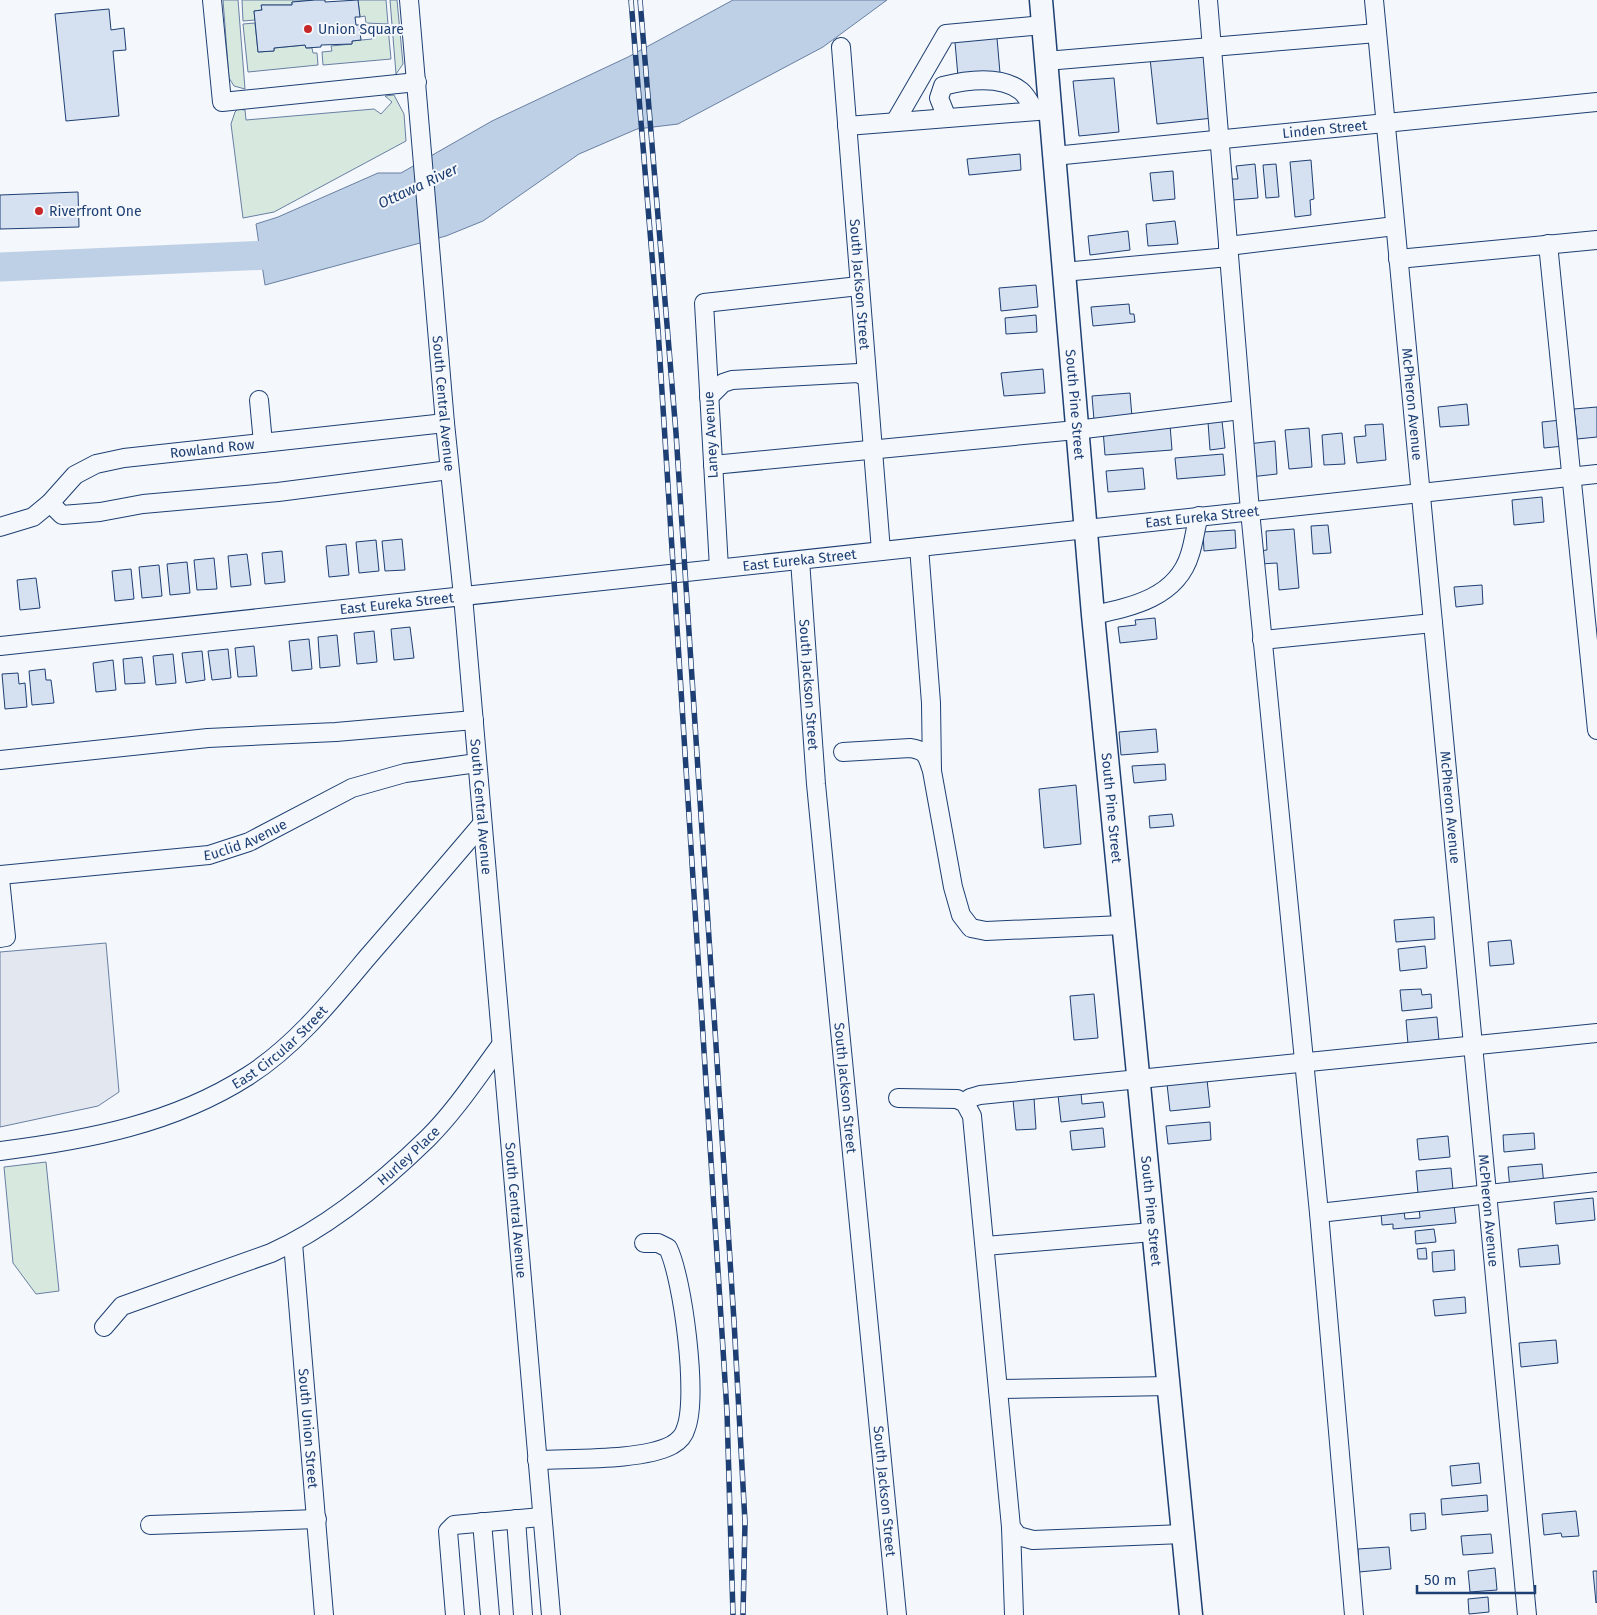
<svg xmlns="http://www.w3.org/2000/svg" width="1597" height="1615" font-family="'Fira Sans',sans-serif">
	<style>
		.green { fill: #d7e8df; stroke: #687fa3 }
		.parking { fill: #e3e8f0; stroke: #687fa3 }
		.water { fill: #bed0e5; stroke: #687fa3 }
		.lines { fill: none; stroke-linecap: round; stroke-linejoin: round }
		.river { stroke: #bed0e5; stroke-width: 29 }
		.building { fill: #d5e0f0; stroke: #1d3f73 }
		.minor-casing { stroke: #1d3f73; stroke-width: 20 }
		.major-casing { stroke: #1d3f73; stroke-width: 25 }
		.minor { stroke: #f4f7fb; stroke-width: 18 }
		.major { stroke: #f4f7fb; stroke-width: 22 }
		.rail-casing { stroke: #1d3f73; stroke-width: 5.5 }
		.rail { stroke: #f4f7fb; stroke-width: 4; stroke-dasharray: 11; stroke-linecap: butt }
		.poi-dot { fill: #c62828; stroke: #f4f7fb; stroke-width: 2 }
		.labels { text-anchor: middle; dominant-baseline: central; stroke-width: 4; stroke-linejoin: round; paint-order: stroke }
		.poi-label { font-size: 14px; fill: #1d3f73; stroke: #f4f7fb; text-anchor: start }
		.street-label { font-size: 14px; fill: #1d3f73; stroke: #f4f7fb }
		.water-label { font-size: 15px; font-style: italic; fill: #1d3f73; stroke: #f4f7fb }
	</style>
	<rect width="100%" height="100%" fill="#f4f7fb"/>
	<g class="green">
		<polygon points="223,0 238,0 245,89 234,86 229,78"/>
		<polygon points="242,0 315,0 292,2 292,5 262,5 262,10 254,11 255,20 243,21"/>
		<polygon points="358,0 386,0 388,24 366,23 365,16 360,17"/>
		<polygon points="390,0 397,0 403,64 396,74"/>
		<polygon points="255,23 258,52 274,51 274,48 305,45 306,48 312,48 313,53 317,53 318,65 248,72 243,24"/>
		<polygon points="388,27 391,59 323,65 322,52 332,51 331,46 352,44 352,41 372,39 371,29"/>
		<polygon points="394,95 404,114 406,141 274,212 243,218 231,124 235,112 238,109 245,110 246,120 374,109 381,114 392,102 385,96"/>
		<polygon points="46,1162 59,1291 36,1294 13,1263 4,1167"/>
	</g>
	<polygon class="parking" points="106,943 119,1092 98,1106 0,1127 0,952"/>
	<polygon class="water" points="733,0 887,0 823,47 678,124 637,129 579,154 483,221 446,236 265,285 256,224 278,217 378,173 401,173 492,121 628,57"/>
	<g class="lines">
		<polyline class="river" points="0,267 268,255 297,242"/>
	</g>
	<g class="building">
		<polygon points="315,0 325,0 325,2 358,0 360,17 355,17 356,25 359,25 361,40 352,41 352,44 321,45 321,47 306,48 305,45 274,48 274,51 258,52 254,11 262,10 261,5 292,5 292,2"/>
		<polygon points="109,9 111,30 124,28 126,50 113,51 119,116 66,121 55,14"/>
		<polygon points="997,38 1000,73 958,77 955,42"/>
		<polygon points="1206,52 1213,118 1157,124 1150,58"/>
		<polygon points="1114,78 1119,132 1079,136 1073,81"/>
		<polygon points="1020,154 1021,170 969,175 967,159"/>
		<polygon points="1311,160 1314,199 1310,200 1311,215 1295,217 1290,162"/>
		<polygon points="1255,164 1258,198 1233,200 1231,179 1238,179 1236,166"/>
		<polygon points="1276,164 1279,197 1266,198 1263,165"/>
		<polygon points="1173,171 1175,199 1153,201 1150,173"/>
		<polygon points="78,192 79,227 0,229 0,195"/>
		<polygon points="1175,221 1178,244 1148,246 1146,224"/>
		<polygon points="1128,231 1130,250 1090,255 1088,236"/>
		<polygon points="1036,285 1038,307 1001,311 999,288"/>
		<polygon points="1129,304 1130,314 1134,314 1135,322 1093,326 1091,307"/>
		<polygon points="1036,315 1037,332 1006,334 1005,318"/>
		<polygon points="1043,369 1045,393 1004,396 1001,373"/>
		<polygon points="1130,393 1132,417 1094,420 1092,396"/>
		<polygon points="1467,404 1469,425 1440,427 1438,407"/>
		<polygon points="1597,407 1597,437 1577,439 1574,409"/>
		<polygon points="1561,420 1564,446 1544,448 1542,422"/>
		<polygon points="1222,421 1225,448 1210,450 1208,422"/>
		<polygon points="1383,424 1386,460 1357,463 1354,437 1366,436 1365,425"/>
		<polygon points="1170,425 1172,450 1105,455 1103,430"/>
		<polygon points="1309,428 1312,467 1289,469 1285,430"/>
		<polygon points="1342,433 1345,464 1324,465 1322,435"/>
		<polygon points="1275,441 1277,474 1250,477 1247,444"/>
		<polygon points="1223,454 1225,475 1177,479 1175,458"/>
		<polygon points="1143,468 1145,489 1108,492 1106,471"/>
		<polygon points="1542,497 1544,522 1514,525 1512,500"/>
		<polygon points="1328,525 1331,553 1313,554 1311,526"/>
		<polygon points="1294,529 1299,588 1279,590 1277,563 1260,564 1259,551 1267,550 1266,531"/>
		<polygon points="1235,530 1236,548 1204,551 1203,532"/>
		<polygon points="402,539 405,570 385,571 382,541"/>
		<polygon points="376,540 379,571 359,573 356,542"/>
		<polygon points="346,544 349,575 329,577 326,546"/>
		<polygon points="282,551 285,582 265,584 262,553"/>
		<polygon points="247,554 251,585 231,587 228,556"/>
		<polygon points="214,558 217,589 197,590 194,560"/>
		<polygon points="187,562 190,593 170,595 167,564"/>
		<polygon points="159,565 162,596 142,598 139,567"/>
		<polygon points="131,569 134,599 115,601 112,571"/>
		<polygon points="36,578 40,608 20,610 17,580"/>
		<polygon points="1482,585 1483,604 1456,607 1454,587"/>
		<polygon points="1155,618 1157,639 1120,643 1118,627 1136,625 1135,620"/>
		<polygon points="410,627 414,658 394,660 391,629"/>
		<polygon points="374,631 377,662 357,664 354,633"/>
		<polygon points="337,635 340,666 320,668 318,637"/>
		<polygon points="309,639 312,669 292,671 289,641"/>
		<polygon points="254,646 257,676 238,677 235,648"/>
		<polygon points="228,649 231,678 212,680 208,651"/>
		<polygon points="202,651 205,680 186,683 182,653"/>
		<polygon points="173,654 176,683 156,685 153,656"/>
		<polygon points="142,657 145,683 125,684 123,659"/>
		<polygon points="113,660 116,690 96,692 93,663"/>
		<polygon points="45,669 46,680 51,680 54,703 32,705 29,671"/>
		<polygon points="18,673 19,684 25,683 27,707 5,709 2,674"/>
		<polygon points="1156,729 1158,752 1121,755 1119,732"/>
		<polygon points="1165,764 1166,780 1134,783 1132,766"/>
		<polygon points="1076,785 1081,844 1044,848 1039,789"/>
		<polygon points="1172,814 1174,826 1150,828 1149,816"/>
		<polygon points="1434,917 1435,939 1396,942 1394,920"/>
		<polygon points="1511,940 1514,964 1490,966 1488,942"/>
		<polygon points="1425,946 1427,968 1400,971 1398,949"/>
		<polygon points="1421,989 1422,995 1431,994 1432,1008 1402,1011 1400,990"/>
		<polygon points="1094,994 1098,1038 1074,1040 1070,996"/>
		<polygon points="1437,1017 1439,1041 1408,1044 1406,1020"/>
		<polygon points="1207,1080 1210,1107 1170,1111 1167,1084"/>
		<polygon points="1081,1093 1082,1104 1103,1102 1105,1117 1061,1122 1058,1095"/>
		<polygon points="1034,1098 1036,1129 1016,1130 1013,1100"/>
		<polygon points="1210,1122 1211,1140 1168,1144 1166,1126"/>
		<polygon points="1103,1128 1105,1147 1072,1150 1070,1131"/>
		<polygon points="1534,1133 1535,1149 1504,1152 1503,1135"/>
		<polygon points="1448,1136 1450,1157 1419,1160 1417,1139"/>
		<polygon points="1542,1164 1544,1186 1510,1189 1508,1167"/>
		<polygon points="1451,1168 1453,1190 1418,1193 1416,1171"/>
		<polygon points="1593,1198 1595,1220 1556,1224 1554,1202"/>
		<polygon points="1454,1205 1456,1223 1393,1229 1393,1224 1382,1225 1381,1213 1404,1211 1405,1219 1420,1218 1419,1208"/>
		<polygon points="1434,1229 1436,1242 1416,1244 1415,1231"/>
		<polygon points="1558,1245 1560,1264 1520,1267 1518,1249"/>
		<polygon points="1426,1248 1427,1259 1418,1259 1417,1249"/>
		<polygon points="1454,1250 1455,1270 1433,1272 1432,1252"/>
		<polygon points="1465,1297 1466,1313 1435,1316 1433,1300"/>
		<polygon points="1556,1340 1558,1363 1521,1367 1519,1343"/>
		<polygon points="1479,1463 1481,1483 1452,1486 1450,1466"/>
		<polygon points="1487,1495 1488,1511 1442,1515 1441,1499"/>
		<polygon points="1576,1511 1579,1536 1562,1537 1561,1533 1544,1535 1542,1514"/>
		<polygon points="1425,1513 1426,1529 1411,1531 1410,1514"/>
		<polygon points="1491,1534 1493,1553 1463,1555 1461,1536"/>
		<polygon points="1389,1547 1391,1569 1359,1572 1358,1549"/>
		<polygon points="1495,1568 1497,1590 1470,1592 1468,1571"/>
		<polygon points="1593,1571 1597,1571 1597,1602 1596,1603"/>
		<polygon points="1488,1597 1489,1612 1469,1614 1468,1599"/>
	</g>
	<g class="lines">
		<g class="minor-casing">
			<g id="minor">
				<polyline points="212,0 222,102 417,82"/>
				<path id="s1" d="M 409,0 L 445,423 L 463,596 L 551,1615"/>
				<polyline points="1208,0 1250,511 1319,1213 1354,1615"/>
				<path id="s2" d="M 1374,0 L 1527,1615"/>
				<path id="s3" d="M 841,47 L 881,551"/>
				<polyline points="1046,61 1377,33"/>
				<path d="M 947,118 L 939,98 L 943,86 C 966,80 1001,75 1021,91 C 1027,96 1031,105 1035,111"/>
				<polyline points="895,122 946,34 1043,25"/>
				<polyline points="847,126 1050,110"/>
				<path id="s4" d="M 1054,156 L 1597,102"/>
				<polyline points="1548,244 1597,730"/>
				<polyline points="1228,246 1395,226"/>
				<polyline points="1398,259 1597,240"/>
				<polyline points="1063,272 1229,257"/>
				<polyline points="709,397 723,383 732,380 858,373 866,377"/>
				<polyline points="259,400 263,443"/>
				<polyline points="713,465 1076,430 1241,410"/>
				<polyline points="50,503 62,515 100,512 143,504 278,492 449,470"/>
				<path id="s5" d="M 0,527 L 33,517 L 50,503 L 75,475 L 96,464 L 124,458 L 445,423"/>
				<polyline points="919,547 931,703 932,771 953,887 961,915 971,928 986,931 1123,925"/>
				<path id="s6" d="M 800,560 L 816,784 L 897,1615"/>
				<polyline points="719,568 704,303 859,286"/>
				<path d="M 1093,615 C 1131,607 1177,598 1190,554 C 1194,542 1195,529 1199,516"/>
				<polyline points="1262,640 1433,623"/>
				<path id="s7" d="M 0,646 L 1597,474"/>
				<path d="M 843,752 L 910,748 C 924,750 927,754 931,768"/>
				<polyline points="0,760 208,738 336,732 474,720"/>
				<path id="s8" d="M 0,875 L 209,855 L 249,842 L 352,788 L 405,773 L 477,763"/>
				<polyline points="0,879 6,937 0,938"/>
				<polyline points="898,1098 957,1099 965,1103 972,1116 1011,1527 1018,1536 1033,1540 1183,1534"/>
				<polyline points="965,1103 970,1098 980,1095 1597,1033"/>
				<path id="s9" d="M 0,1151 C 87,1140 173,1124 248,1076 C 295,1046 331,1001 366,959 C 405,914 444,869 482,824"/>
				<polyline points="1319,1213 1597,1182"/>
				<path id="s10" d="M 293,1243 L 324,1615"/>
				<polyline points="985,1246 1153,1232"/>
				<path id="s11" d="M 104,1327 L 122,1306 L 271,1253 C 329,1227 383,1182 428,1138 C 456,1110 478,1076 501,1045"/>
				<polyline points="998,1389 1169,1386"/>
				<path d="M 537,1460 C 572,1458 642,1461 672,1445 C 679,1441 684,1436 686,1428 C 698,1396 683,1279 668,1248 L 658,1243 L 644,1243"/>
				<polyline points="516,1519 523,1615"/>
				<polyline points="482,1522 490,1615"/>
				<polyline points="150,1525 317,1519"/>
				<polyline points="1011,1527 1014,1615"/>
				<polyline points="455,1615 448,1531 454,1525 541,1517"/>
			</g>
		</g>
		<g class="major-casing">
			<g id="major">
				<path id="s12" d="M 1041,0 L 1093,615 L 1191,1615"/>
			</g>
		</g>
		<use href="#minor" class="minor"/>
		<use href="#major" class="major"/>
		<g class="rail-casing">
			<g id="rail">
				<polyline points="631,0 658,329 727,1412 733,1615"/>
				<polyline points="640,0 676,433 734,1321 745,1522 743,1615"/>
			</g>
		</g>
		<use href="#rail" class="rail"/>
	</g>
	<g class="poi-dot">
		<circle cx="308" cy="29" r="5"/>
		<circle cx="39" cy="211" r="5"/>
	</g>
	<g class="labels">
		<g class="poi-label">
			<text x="318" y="29">Union Square</text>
			<text x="49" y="211">Riverfront One</text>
		</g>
		<g class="street-label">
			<text stroke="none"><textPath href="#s4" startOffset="272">Linden Street</textPath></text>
			<text stroke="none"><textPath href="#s3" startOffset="238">South Jackson Street</textPath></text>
			<text stroke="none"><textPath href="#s1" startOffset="405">South Central Avenue</textPath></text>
			<text stroke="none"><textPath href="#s2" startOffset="406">McPheron Avenue</textPath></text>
			<text stroke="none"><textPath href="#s12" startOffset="406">South Pine Street</textPath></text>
			<text transform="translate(711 435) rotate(-93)">Laney Avenue</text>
			<text stroke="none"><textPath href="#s5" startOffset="235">Rowland Row</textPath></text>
			<text stroke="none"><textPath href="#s7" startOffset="1209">East Eureka Street</textPath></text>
			<text stroke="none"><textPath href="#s7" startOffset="804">East Eureka Street</textPath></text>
			<text stroke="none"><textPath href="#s7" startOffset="399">East Eureka Street</textPath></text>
			<text stroke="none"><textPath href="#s6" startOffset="125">South Jackson Street</textPath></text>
			<text stroke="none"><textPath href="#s1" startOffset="810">South Central Avenue</textPath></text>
			<text stroke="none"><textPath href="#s12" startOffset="811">South Pine Street</textPath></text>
			<text stroke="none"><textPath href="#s2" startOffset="811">McPheron Avenue</textPath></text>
			<text stroke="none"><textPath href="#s8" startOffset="249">Euclid Avenue</textPath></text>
			<text stroke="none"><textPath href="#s9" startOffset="304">East Circular Street</textPath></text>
			<text stroke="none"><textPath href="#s6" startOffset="530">South Jackson Street</textPath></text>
			<text stroke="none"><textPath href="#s11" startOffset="355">Hurley Place</textPath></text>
			<text stroke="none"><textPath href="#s1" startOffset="1215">South Central Avenue</textPath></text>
			<text stroke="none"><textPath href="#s12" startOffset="1216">South Pine Street</textPath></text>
			<text stroke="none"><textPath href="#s2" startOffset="1216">McPheron Avenue</textPath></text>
			<text stroke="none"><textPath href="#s10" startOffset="186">South Union Street</textPath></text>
			<text stroke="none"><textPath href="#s6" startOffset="935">South Jackson Street</textPath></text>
		</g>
		<g class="water-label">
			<text transform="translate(418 186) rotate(-25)">Ottawa River</text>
		</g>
	</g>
	<path d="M1417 1585v8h118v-8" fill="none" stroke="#1d3f73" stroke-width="2.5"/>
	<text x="1424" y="1585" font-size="15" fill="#1d3f73" stroke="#f4f7fb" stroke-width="4" paint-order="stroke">50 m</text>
</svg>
